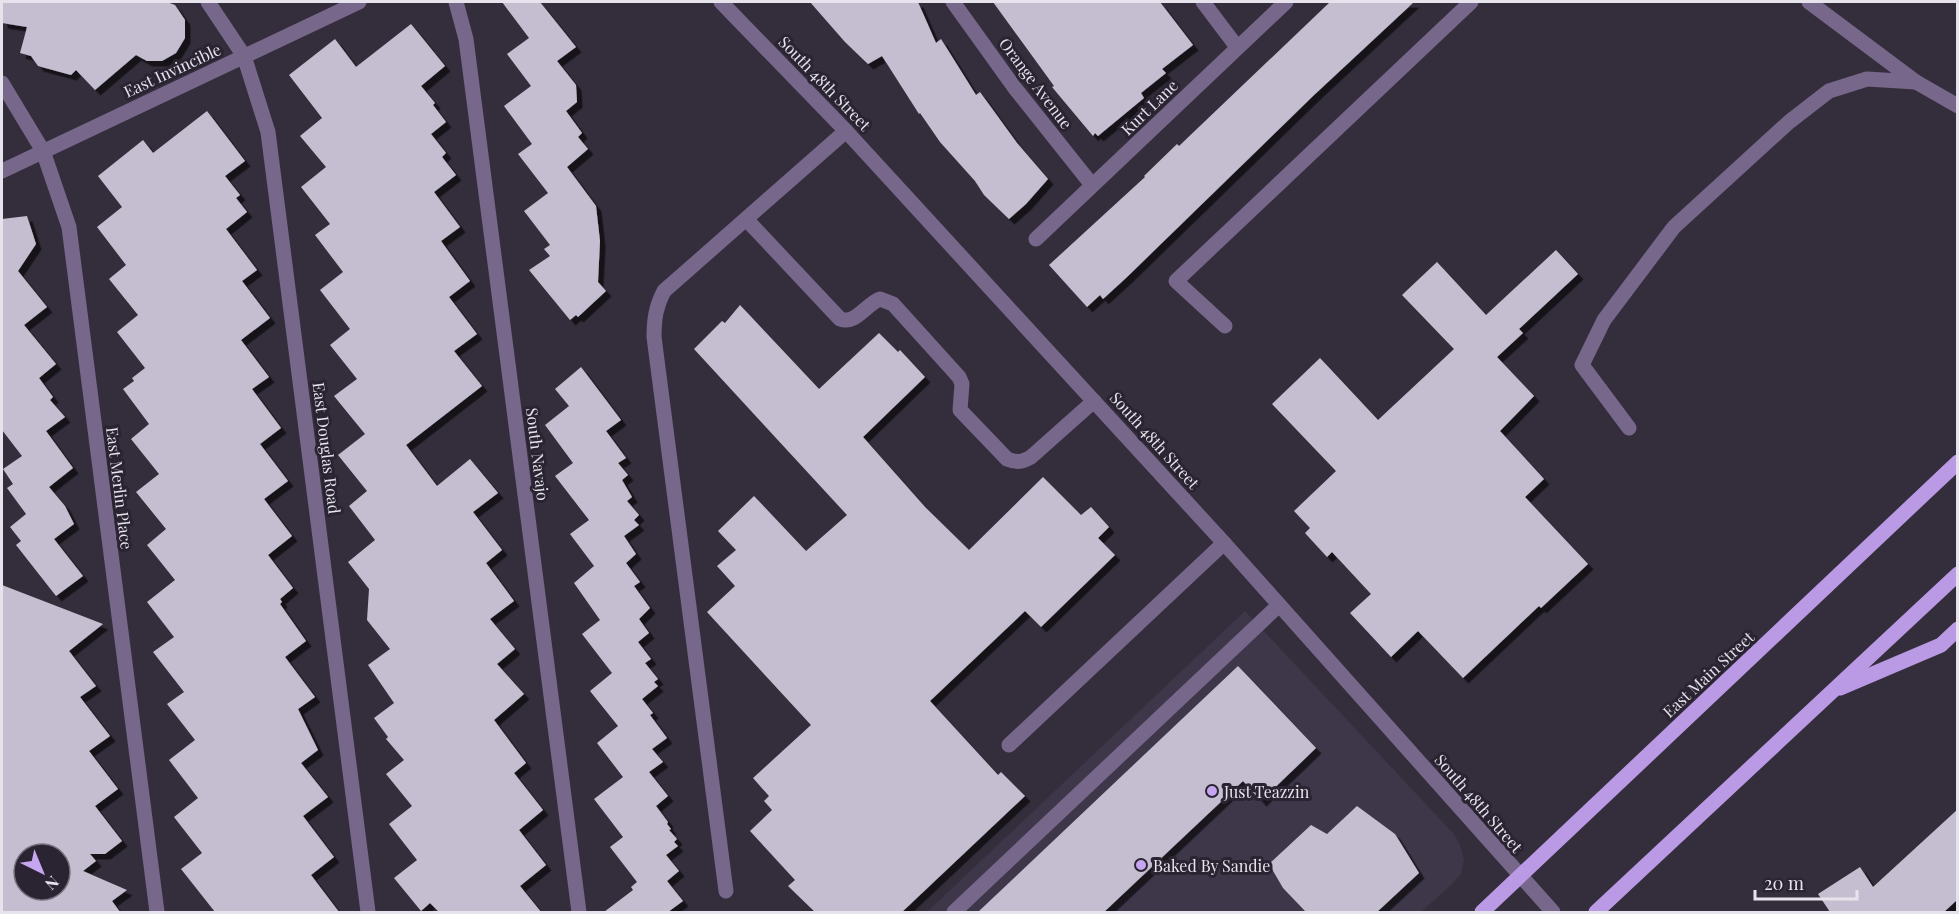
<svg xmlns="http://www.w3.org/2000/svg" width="1959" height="914" font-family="'Playfair Display',serif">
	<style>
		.built { fill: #3e3649 }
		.building { fill: #c5bed0; fill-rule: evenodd; filter: url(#shadow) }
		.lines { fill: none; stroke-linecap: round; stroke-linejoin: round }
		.lane { stroke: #76678b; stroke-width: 15 }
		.street { stroke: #76678b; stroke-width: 15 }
		.primary { stroke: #ba9ae4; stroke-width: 15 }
		.poi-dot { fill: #c6a6f0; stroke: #2a2432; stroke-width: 2 }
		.labels { text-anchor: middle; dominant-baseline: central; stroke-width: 6; stroke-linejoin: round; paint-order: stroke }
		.street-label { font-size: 16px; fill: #e7e3ed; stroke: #2a2432 }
		.poi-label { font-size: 16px; fill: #e7e3ed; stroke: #2a2432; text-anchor: start }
	</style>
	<defs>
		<filter id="shadow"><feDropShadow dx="5.5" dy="5.5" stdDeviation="0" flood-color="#0009"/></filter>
	</defs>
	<rect width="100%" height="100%" fill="#342e3c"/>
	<polygon class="built" points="1245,611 1453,833 1460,844 1464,860 1461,874 1452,884 1421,912 927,912"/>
	<g class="building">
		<polygon points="2,2 167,2 175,5 185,20 185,38 176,53 162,61 147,61 136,55 95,90 76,70 71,75 38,66 31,56 20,53 27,27 2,23"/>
		<polygon points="502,2 540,2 576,47 557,61 576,85 577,102 566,111 582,133 578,137 588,149 567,167 596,206 600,241 598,282 606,291 578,317 576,315 570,320 529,270 550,256 544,249 550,245 524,211 548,193 518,154 532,144 504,106 531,86 507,54 529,38"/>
		<polygon points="810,2 918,2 936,43 941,39 976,95 980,92 1017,143 1048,179 1026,204 1009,219 984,195 975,181 940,142 920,113 919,114 882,56 868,64 845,42"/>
		<polygon points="993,2 1160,2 1193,45 1162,69 1166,73 1141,93 1144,98 1098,136 1095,133 1093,136 1052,87 1054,86"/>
		<polygon points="1330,2 1414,2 1313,96 1126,278 1103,299 1100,295 1087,307 1049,265 1145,177 1144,176 1177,144 1179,146"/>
		<polygon points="411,24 445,66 421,86 435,103 433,105 446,122 431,134 446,153 442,157 456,175 434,192 460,227 441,241 470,281 449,297 477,334 454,351 482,386 406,445 437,486 470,459 498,493 473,512 502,550 486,563 514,601 490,619 515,649 497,664 524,694 494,720 526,763 514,773 543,810 519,830 546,865 520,886 541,912 439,912 430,903 421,911 394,878 417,860 389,824 412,806 386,774 404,760 386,739 388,737 374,718 394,703 368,665 390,649 367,620 369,589 348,562 375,540 349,506 367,491 338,455 365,434 334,396 357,379 330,345 350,329 320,290 343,272 315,235 330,224 301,187 326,167 300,136 322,118 289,75 335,39 356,67"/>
		<polygon points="207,111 245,161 225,176 240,195 236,198 247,212 226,229 257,270 242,281 270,318 241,340 269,377 252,389 281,428 260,444 288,481 264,499 292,536 268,555 293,588 280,599 282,602 280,604 306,641 285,657 315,697 298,709 318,750 301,763 328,797 303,816 334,857 311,875 339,912 215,912 181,869 202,853 174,817 198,798 169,760 195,740 167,704 184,692 153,652 174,637 147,602 175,580 147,545 166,529 136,492 159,474 131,439 149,424 123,389 134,381 132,378 145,368 117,332 138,315 109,279 126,265 97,227 122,207 98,176 143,140 153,153"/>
		<polygon points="27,216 36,244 18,271 47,307 24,325 56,364 39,378 53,397 50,400 65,417 46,431 73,468 49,487 65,506 74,524 54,539 83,576 56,596 16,545 21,541 10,527 26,514 7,488 13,484 3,469 22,456 2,430 2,219"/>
		<polygon points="1556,250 1578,274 1519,329 1523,333 1497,357 1534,396 1500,431 1544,479 1525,497 1588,564 1541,608 1539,606 1463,678 1418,631 1391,657 1350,613 1371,594 1332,552 1327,557 1305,533 1310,528 1294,511 1336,471 1272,404 1320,358 1378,420 1454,349 1402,295 1437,262 1486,315"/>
		<polygon points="740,305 819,389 879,333 898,352 900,350 925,377 863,437 925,507 969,550 1043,477 1081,515 1091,507 1109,527 1098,538 1115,555 1041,627 1025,611 930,701 998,775 1001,772 1025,796 902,912 815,912 788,886 795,880 750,831 772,810 764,801 769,796 753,778 811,725 707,612 735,586 717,566 736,550 718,531 754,496 806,551 847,515 694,349 722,321 725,323"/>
		<polygon points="581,367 621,420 606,431 626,458 618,463 628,475 622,480 632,497 627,501 639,515 634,520 639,525 624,536 636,554 626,563 640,582 634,586 650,608 639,619 649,633 638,642 651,659 645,663 658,679 654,682 658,686 642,699 653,713 650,715 667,738 652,749 663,762 649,772 668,796 656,806 668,822 667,824 671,829 669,830 677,839 674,842 678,846 666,855 679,871 667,881 683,901 668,912 604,912 633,890 631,887 637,882 610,847 623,837 594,799 623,777 597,743 618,726 590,691 612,673 582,634 600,620 574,583 594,566 570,534 589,520 555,476 573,463 545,425 569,406 555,389"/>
		<path d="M 2,585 L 103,624 L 69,651 L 96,686 L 80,697 L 110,736 L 89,751 L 118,789 L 95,806 L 122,841 L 105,854 L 90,854 L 96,861 L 83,871 L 127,890 L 112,901 L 120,912 L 2,912 ZM 24,854 L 60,854 L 60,890 L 24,890 Z"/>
		<polygon points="1238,666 1316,748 1261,801 1243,781 1104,912 978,912"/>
		<polygon points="1357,806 1395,834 1419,873 1377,912 1306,912 1283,888 1269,864 1311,825 1327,834"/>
		<polygon points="1958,809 1958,899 1944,912 1830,912 1818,894 1860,867 1873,887"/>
	</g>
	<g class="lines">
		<g class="lane">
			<polyline points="208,2 244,56 268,132 368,912"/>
			<polyline points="456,2 466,39 579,912"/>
			<polyline points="1809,2 1916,82"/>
			<polyline points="2,83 43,151 69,227 157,912"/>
			<polyline points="2,171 359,2"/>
			<path d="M 746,219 L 840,319 C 856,325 866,304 880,299 L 893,304 L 959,377 L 962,384 L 960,410 L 1007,459 C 1017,463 1022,462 1031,457 L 1094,401"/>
			<polyline points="1225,326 1176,281 1471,2"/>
			<polyline points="1629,428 1582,365 1604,320 1674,227 1789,122 1829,91 1867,79 1916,82 1958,106"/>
			<polyline points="1009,745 1224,543"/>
			<path d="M 726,891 L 654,337 C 654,319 656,306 664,291 L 846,131"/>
			<polyline points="954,912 1279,605"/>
		</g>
		<g class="street">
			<polyline points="721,2 846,131 1224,543 1553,912"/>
			<polyline points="953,2 1014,87 1092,185"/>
			<polyline points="1203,2 1237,47"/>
			<polyline points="1036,239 1286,2"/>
		</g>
		<g class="primary">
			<polyline points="1840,688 1941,645 1958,629"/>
			<polyline points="1482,912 1958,462"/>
			<polyline points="1596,912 1958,574"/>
		</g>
	</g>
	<g class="poi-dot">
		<circle cx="1212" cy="791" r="6"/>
		<circle cx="1141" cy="865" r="6"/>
	</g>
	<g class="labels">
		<g class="street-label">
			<text transform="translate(172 70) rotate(-25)">East Invincible</text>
			<text transform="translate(825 83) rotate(46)">South 48th Street</text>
			<text transform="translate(1036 83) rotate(53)">Orange Avenue</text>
			<text transform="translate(1149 107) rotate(-44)">Kurt Lane</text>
			<text transform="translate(1155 440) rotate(48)">South 48th Street</text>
			<text transform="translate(327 448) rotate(83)">East Douglas Road</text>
			<text transform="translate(538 454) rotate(83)">South Navajo</text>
			<text transform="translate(120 488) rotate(83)">East Merlin Place</text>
			<text transform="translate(1708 674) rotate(-43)">East Main Street</text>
			<text transform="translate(1479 803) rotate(49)">South 48th Street</text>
		</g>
		<g class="poi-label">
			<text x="1224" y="791">Just Teazzin</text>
			<text x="1153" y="865">Baked By Sandie</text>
		</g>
	</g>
	<rect width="1959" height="914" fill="none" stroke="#e7e3ed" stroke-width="6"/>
	<g transform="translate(42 872) rotate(137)"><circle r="28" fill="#2a2432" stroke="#76707d" stroke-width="1.5"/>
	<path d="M0-4.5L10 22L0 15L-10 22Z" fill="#c6a6f0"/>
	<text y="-9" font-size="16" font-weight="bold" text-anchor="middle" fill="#e7e3ed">N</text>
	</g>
	<path d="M1755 890v9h102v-9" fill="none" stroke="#e7e3ed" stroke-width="3"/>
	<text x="1764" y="890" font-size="18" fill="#e7e3ed" stroke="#2a2432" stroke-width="4.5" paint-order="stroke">20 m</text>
</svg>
